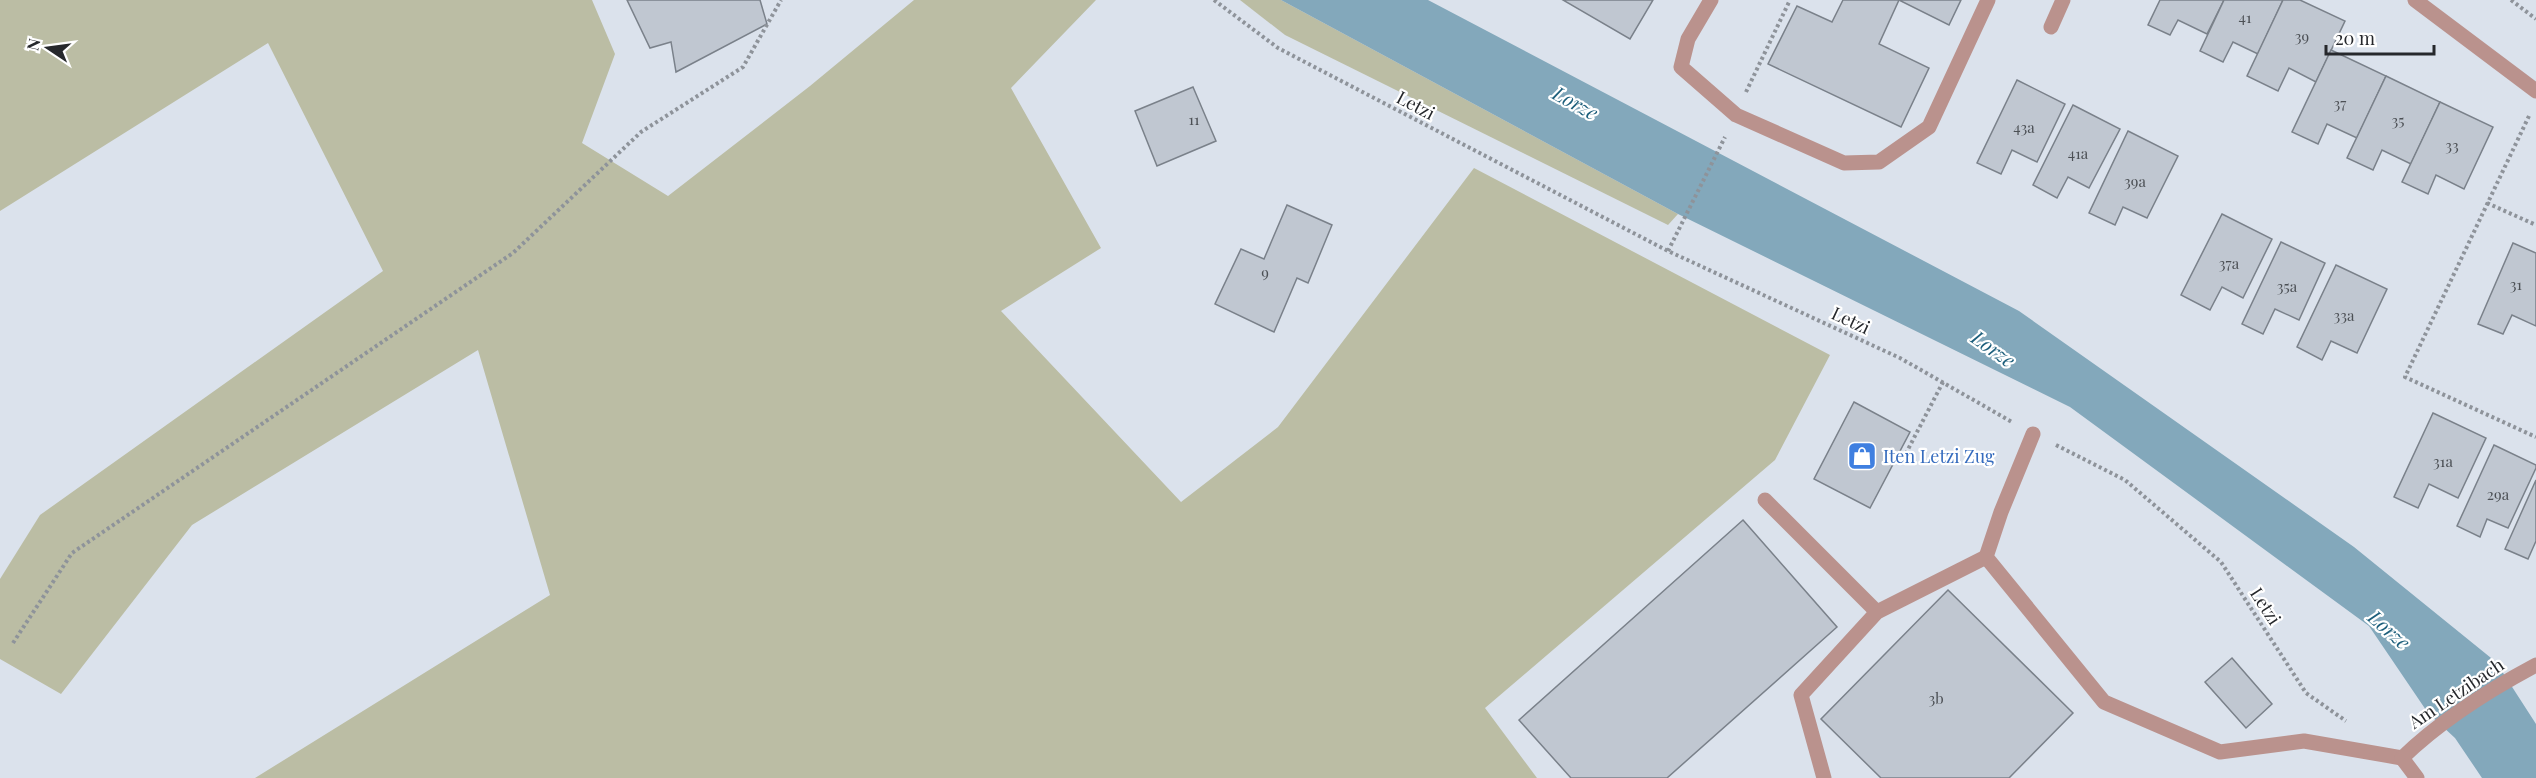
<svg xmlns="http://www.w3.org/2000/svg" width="2536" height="778" font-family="'Playfair Display',serif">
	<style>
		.green { fill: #bbbda4 }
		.water { fill: #83a8bb }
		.building { fill: #c0c7d1; stroke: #7a818a; stroke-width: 1.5 }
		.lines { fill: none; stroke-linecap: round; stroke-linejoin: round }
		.path { stroke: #8e939a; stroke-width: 4; stroke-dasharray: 3 3; stroke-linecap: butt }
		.lane { stroke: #ba928d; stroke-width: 15 }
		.street { stroke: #ba928d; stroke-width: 15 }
		.labels { text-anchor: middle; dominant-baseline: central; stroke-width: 4.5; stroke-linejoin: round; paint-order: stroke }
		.number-label { font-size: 15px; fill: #4c5055 }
		.street-label { font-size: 18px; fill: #26282c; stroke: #fff }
		.shop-label { font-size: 18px; fill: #366cbe; stroke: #fff; text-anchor: start }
		.water-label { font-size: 20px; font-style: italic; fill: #1c5e7b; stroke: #fff }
	</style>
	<rect width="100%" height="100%" fill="#dbe2ec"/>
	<g class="green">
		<polygon points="0,0 592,0 615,54 582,143 668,196 810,86 914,0 1096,0 1011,88 1101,248 1001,311 1181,502 1278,427 1474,168 1830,355 1775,460 1485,708 1537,778 255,778 550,595 478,350 192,525 61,694 0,659 0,579 40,515 383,271 268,43 0,211"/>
		<polygon points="1240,0 1281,0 1678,214 1668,225 1285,35"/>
	</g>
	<polygon class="water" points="1281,0 1428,0 2019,311 2354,547 2496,662 2536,724 2536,778 2482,778 2455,738 2428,713 2369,626 2070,407 1678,214"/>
	<g class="building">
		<polygon points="627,0 760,0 767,24 676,72 671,42 650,48"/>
		<polygon points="1563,0 1653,0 1630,39"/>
		<polygon points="1843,0 1899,0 1879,44 1929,68 1901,127 1768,64 1797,6 1832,22"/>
		<polygon points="1899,0 1961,0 1949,25"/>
		<polygon points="2160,0 2224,0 2207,34 2178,20 2170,35 2148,25"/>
		<polygon points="2224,0 2283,0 2258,54 2233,42 2223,62 2200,51"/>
		<polygon points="2283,0 2300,0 2345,21 2316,82 2289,68 2278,91 2247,76"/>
		<polygon points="2331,50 2386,76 2357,138 2327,124 2318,144 2292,132"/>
		<polygon points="2386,76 2440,102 2411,164 2382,150 2373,170 2347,158"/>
		<polygon points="2017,80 2065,104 2037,162 2012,150 2001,174 1977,163"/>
		<polygon points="1193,87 1216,141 1157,166 1135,111"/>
		<polygon points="2440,102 2493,127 2464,189 2436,175 2428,194 2402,182"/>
		<polygon points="2073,105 2120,129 2089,188 2068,177 2057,198 2033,185"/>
		<polygon points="2128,131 2178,156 2147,218 2123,207 2115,225 2089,213"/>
		<polygon points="1287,205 1332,225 1308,283 1297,278 1274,332 1215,304 1241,249 1264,259"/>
		<polygon points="2222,214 2272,239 2243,298 2222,287 2210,310 2181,295"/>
		<polygon points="2281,242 2325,263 2299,320 2275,309 2263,334 2242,324"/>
		<polygon points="2513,243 2536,253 2536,326 2512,315 2503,334 2478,324"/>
		<polygon points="2336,265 2387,289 2357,353 2331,341 2322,360 2297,347"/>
		<polygon points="1854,402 1910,432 1870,508 1814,479"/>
		<polygon points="2433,413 2486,438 2458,498 2429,484 2418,508 2394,497"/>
		<polygon points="2494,445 2536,465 2536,468 2508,528 2487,519 2480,537 2457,526"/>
		<polygon points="2536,480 2536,541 2528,559 2505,549"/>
		<polygon points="1743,520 1837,627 1667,778 1571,778 1519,720"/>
		<polygon points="1948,590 2073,713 2009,778 1881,778 1821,719"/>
		<polygon points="2232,658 2272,704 2246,728 2205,682"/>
	</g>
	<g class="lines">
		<g class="path">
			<polyline points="1214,0 1278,48 1668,251 1900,358 2012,422"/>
			<polyline points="2511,0 2536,19"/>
			<polyline points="1746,92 1790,0"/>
			<polyline points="2529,116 2405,377 2536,437"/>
			<polyline points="2487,203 2536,225"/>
			<polyline points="1668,251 1725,137"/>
			<polyline points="2056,445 2125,480 2221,562 2306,693 2346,721"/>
			<polyline points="1903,459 1943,382"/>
			<polyline points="13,643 72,553 513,253 641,132 743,67 781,0"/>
		</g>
		<g class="lane">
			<polyline points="1711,0 1688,39 1681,67 1736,115 1844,163 1879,162 1929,127 1988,0"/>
			<polyline points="2051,27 2063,0"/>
			<polyline points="2033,434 2001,512 1986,557 2104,702 2220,752 2304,741 2402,758"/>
			<polyline points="1765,500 1877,612"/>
			<polyline points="1824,778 1801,695 1877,612 1986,557"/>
		</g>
		<g class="street">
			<polyline points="2415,0 2536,91"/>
			<path d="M 2417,778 L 2402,758 C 2440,721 2489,690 2536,665"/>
		</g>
	</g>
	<defs>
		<g id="shop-square" transform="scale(1.5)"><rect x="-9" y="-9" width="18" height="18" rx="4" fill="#3f7fe0" stroke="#fff"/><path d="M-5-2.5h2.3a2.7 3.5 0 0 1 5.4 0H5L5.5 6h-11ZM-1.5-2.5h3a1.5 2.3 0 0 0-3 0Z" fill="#fff"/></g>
	</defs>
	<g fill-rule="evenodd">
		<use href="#shop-square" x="1862" y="456"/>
	</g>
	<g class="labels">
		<g class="number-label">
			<text x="2245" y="17">41</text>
			<text x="2302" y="36">39</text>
			<text x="2340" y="103">37</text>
			<text x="1194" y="119">11</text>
			<text x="2398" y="120">35</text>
			<text x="2024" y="127">43a</text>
			<text x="2452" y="145">33</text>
			<text x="2078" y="153">41a</text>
			<text x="2135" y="181">39a</text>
			<text x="2229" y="263">37a</text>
			<text x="1265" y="272">9</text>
			<text x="2516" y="284">31</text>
			<text x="2287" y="286">35a</text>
			<text x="2344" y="315">33a</text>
			<text x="2443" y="461">31a</text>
			<text x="2498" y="494">29a</text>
			<text x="1936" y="698">3b</text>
		</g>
		<g class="street-label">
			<text transform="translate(1416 105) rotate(28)">Letzi</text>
			<text transform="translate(1851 320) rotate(25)">Letzi</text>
			<text transform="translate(2266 606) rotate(57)">Letzi</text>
			<text transform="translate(2456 693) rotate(-34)">Am Letzibach</text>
		</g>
		<g class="shop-label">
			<text x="1883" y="456">Iten Letzi Zug</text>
		</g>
		<g class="water-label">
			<text transform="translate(1576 102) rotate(29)">Lorze</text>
			<text transform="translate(1994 348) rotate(35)">Lorze</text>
			<text transform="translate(2390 629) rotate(41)">Lorze</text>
		</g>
	</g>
	<g transform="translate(48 48) rotate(283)" stroke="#ffffff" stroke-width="4.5" paint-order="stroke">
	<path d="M0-4.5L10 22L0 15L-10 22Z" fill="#26282c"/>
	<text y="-9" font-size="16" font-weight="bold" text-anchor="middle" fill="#26282c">N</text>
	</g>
	<path d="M2326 45v9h108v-9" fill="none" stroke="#26282c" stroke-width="3"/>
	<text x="2335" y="45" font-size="18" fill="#26282c" stroke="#ffffff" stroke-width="4.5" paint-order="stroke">20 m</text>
</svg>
